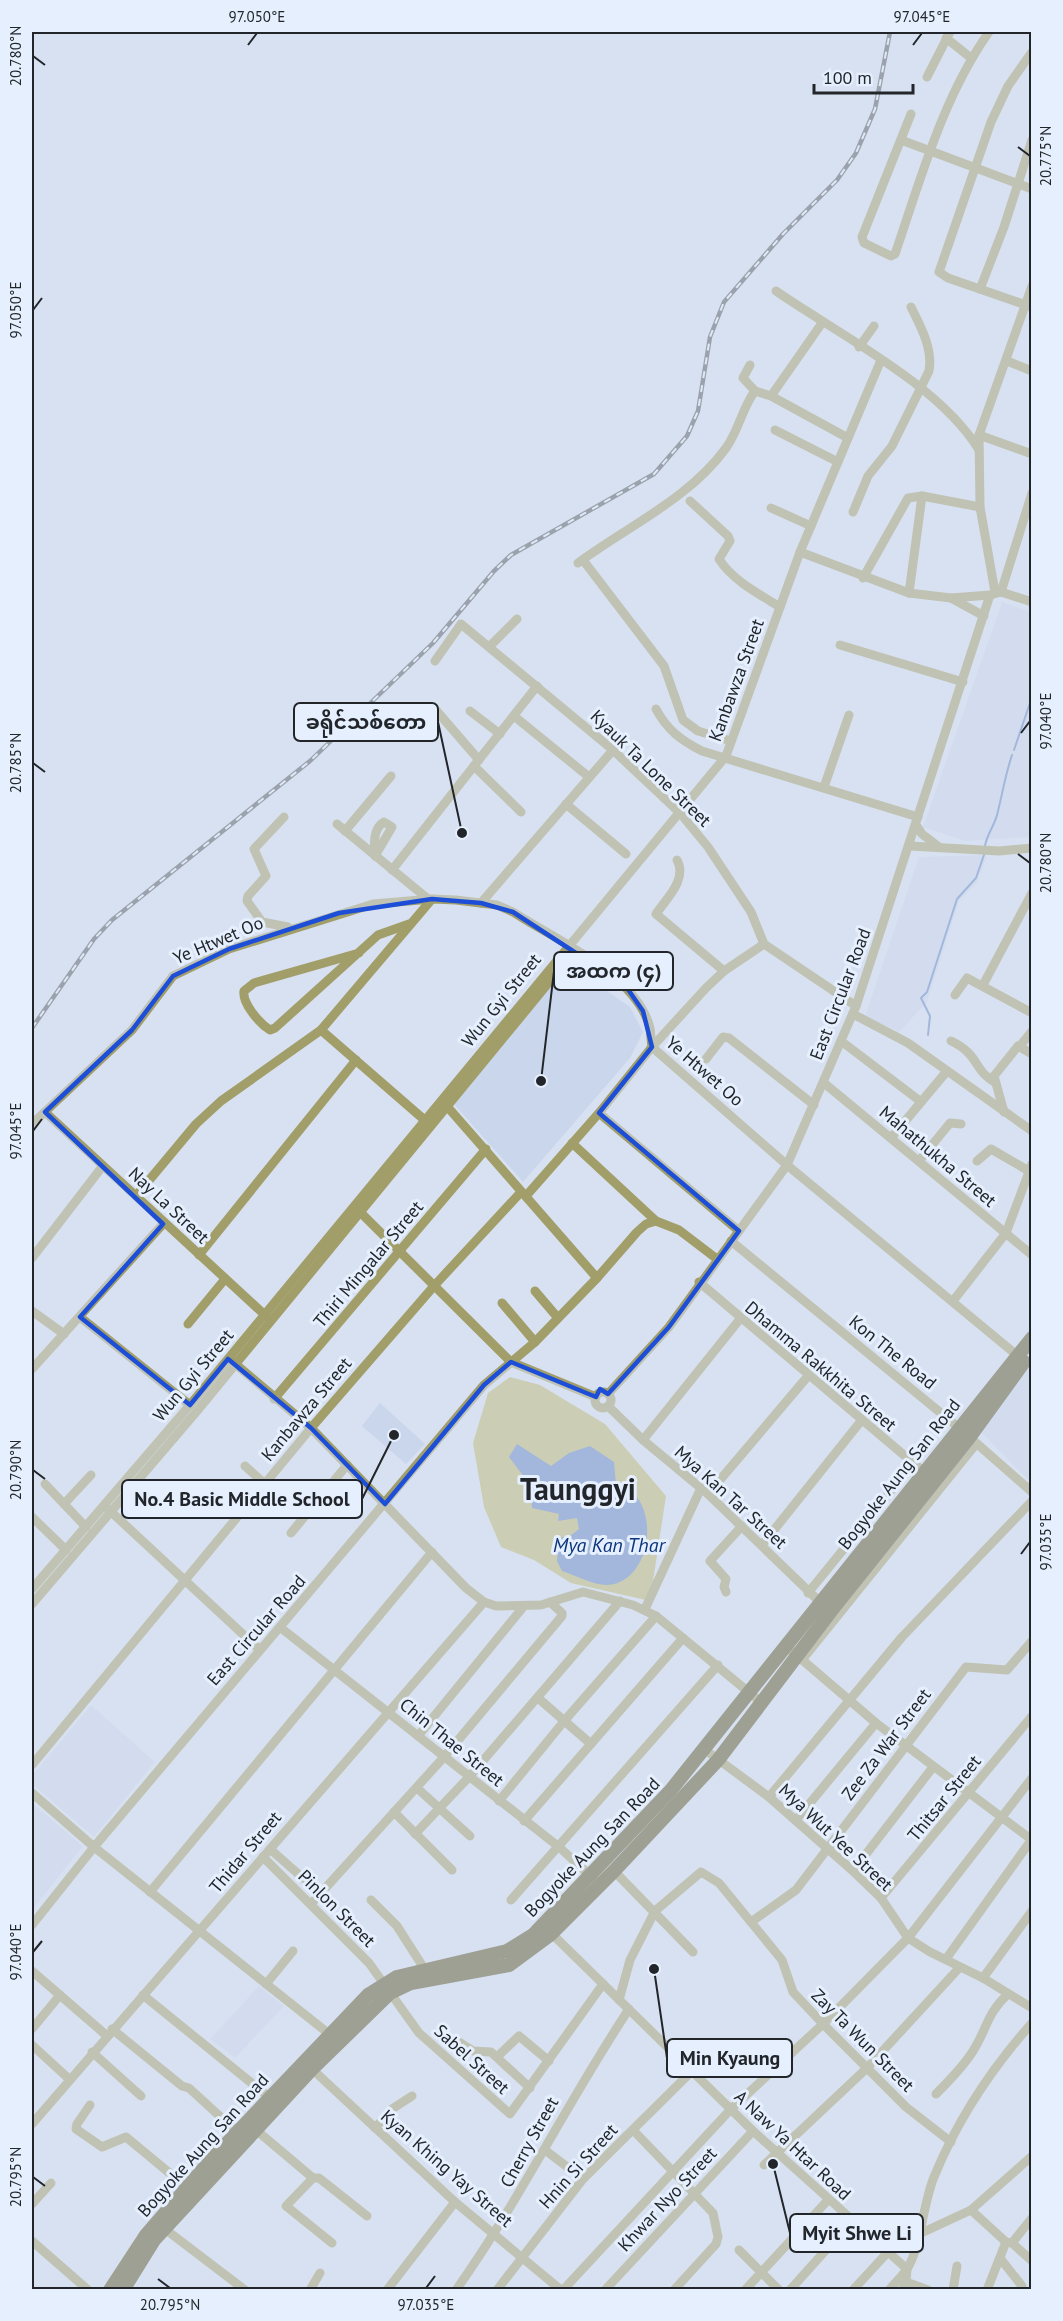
<svg xmlns="http://www.w3.org/2000/svg" width="1063" height="2321" font-family="'PT Sans','Noto Sans Myanmar',sans-serif">
	<style>
		.built { fill: #c9d6ec }
		.green { fill: #bbb56a }
		.water { fill: #6183c0 }
		.lines { fill: none; stroke-linecap: round; stroke-linejoin: round }
		.stream { stroke: #6183c0; stroke-width: 2 }
		.minor { stroke: #a29e69; stroke-width: 9 }
		.highway { stroke: #545023; stroke-width: 14 }
		.rail-casing { stroke: #50555d; stroke-width: 4.5 }
		.rail { stroke: #e5effe; stroke-width: 2; stroke-dasharray: 7; stroke-linecap: butt }
		.marked { fill: none; stroke: #1d4ed8; stroke-width: 4.5; stroke-linejoin: round }
		.ticks { fill: none; stroke: #22262b; stroke-width: 2 }
		.labels { text-anchor: middle; dominant-baseline: central; stroke-width: 6; stroke-linejoin: round; paint-order: stroke }
		.street-label { font-size: 18px; fill: #22262b; stroke: #e5effe }
		.water-label { font-size: 20px; font-style: italic; fill: #0c357e; stroke: #e5effe }
		.town-label { font-size: 30px; font-weight: bold; fill: #22262b; stroke: #e5effe }
		.leader { fill: none; stroke: #22262b; stroke-width: 2 }
		.callout-dot { fill: #22262b; stroke: #e5effe; stroke-width: 2 }
		.callout { fill: #e5effe; stroke: #22262b; stroke-width: 2 }
		.callout-label { font-size: 20px; text-anchor: middle; font-weight: bold; fill: #22262b }
		.neatline { fill: none; stroke: #22262b; stroke-width: 2 }
		.ticks-label { font-size: 15px; text-anchor: middle; fill: #22262b }
	</style>
	<rect width="100%" height="100%" fill="#d8e1f1"/>
	<g class="built">
		<polygon points="1002,602 1031,612 1031,837 965,841 923,827"/>
		<polygon points="979,855 987,857 976,884 959,901 927,1002 899,1032 865,1016 919,857"/>
		<polygon points="565,962 630,1007 643,1032 630,1058 523,1182 454,1104"/>
		<polygon points="1031,1362 1031,1483 979,1430"/>
		<polygon points="380,1403 425,1444 406,1464 362,1426"/>
		<polygon points="91,1705 155,1762 94,1837 32,1784 32,1776"/>
		<polygon points="32,1803 83,1846 32,1910"/>
		<polygon points="259,1986 284,2006 235,2058 210,2039"/>
	</g>
	<polygon class="green" points="510,1377 540,1385 605,1424 666,1496 650,1601 571,1583 534,1560 501,1547 484,1507 473,1443 488,1393"/>
	<path class="water" d="M 517,1444 L 551,1466 L 569,1453 L 590,1446 L 614,1462 L 616,1484 C 620,1485 625,1487 629,1489 C 661,1513 649,1583 607,1585 C 593,1585 575,1575 562,1571 L 557,1561 L 559,1538 L 570,1536 L 579,1529 L 577,1518 L 558,1521 L 559,1514 L 532,1508 L 531,1486 L 509,1457 Z"/>
	<g class="lines">
		<g class="stream">
			<polyline points="1014,750 1032,697"/>
			<path d="M 985,846 C 987,833 996,824 998,811 C 1003,791 1005,776 1012,755"/>
			<polyline points="928,1035 930,1016 921,998 927,992 957,899 976,878 985,852"/>
		</g>
		<g class="minor">
			<polyline points="946,38 971,58"/>
			<polyline points="1032,52 1008,86 991,122 939,272 948,278 1032,307"/>
			<polyline points="927,77 950,32"/>
			<path d="M 911,114 L 862,237 L 864,243 L 891,256 L 895,254 C 921,178 943,97 989,32"/>
			<polyline points="901,140 1032,189"/>
			<polyline points="980,289 1004,227 1032,140"/>
			<path d="M 776,291 C 838,334 940,385 979,450"/>
			<polyline points="859,347 874,326"/>
			<polyline points="1007,361 1032,371"/>
			<polyline points="750,365 743,378 755,391 771,396 848,438"/>
			<polyline points="771,396 822,323"/>
			<polyline points="775,430 838,462"/>
			<polyline points="979,435 1032,454"/>
			<path d="M 690,501 L 728,536 L 730,541 L 719,559 C 732,580 759,594 780,607"/>
			<polyline points="771,508 811,526"/>
			<path d="M 853,512 L 868,476 L 892,446 L 929,371 C 933,349 921,327 911,307"/>
			<polyline points="800,552 909,593 951,598 990,595"/>
			<polyline points="583,560 664,666 683,720 698,731 731,741"/>
			<path d="M 578,563 C 628,526 689,499 726,448 C 739,430 742,408 755,391"/>
			<polyline points="863,578 908,498 922,496 980,507"/>
			<polyline points="995,592 980,507 979,435 1032,286"/>
			<polyline points="1001,592 1032,493"/>
			<polyline points="909,593 922,496"/>
			<polyline points="951,598 984,616"/>
			<polyline points="840,645 963,682"/>
			<polyline points="489,647 517,619"/>
			<polyline points="435,661 461,624 613,750 680,813 708,847 751,912 764,944 856,1006"/>
			<polyline points="435,709 479,760"/>
			<path d="M 656,709 C 667,730 682,741 702,751 L 918,817"/>
			<polyline points="470,711 500,734"/>
			<polyline points="514,716 589,777"/>
			<polyline points="474,766 521,812"/>
			<polyline points="824,787 849,715"/>
			<polyline points="566,804 626,854"/>
			<polyline points="284,817 254,849 266,876 248,896 247,901 262,922 288,927"/>
			<path d="M 384,822 L 392,827 L 375,856 C 374,844 373,828 384,822 Z"/>
			<polyline points="337,824 428,899"/>
			<polyline points="916,825 922,834 939,847"/>
			<polyline points="345,831 391,776"/>
			<polyline points="910,846 999,851 1032,848"/>
			<path d="M 677,860 C 688,879 666,899 656,914 L 724,971"/>
			<polyline points="392,870 537,686"/>
			<polyline points="481,903 613,750"/>
			<path d="M 359,953 L 254,983 L 244,991 C 242,1003 259,1023 270,1030 L 275,1028 L 378,935 L 409,924"/>
			<polyline points="983,985 1032,893"/>
			<polyline points="955,995 967,978 1032,1013"/>
			<polyline points="853,1014 908,1043 1032,1131"/>
			<polyline points="321,1030 428,1123"/>
			<polyline points="841,1041 920,1101"/>
			<path d="M 951,1041 C 979,1054 974,1070 993,1081"/>
			<polyline points="1020,1046 1032,1031"/>
			<polyline points="706,1059 723,1037 729,1038 814,1105"/>
			<polyline points="824,1083 1032,1255"/>
			<polyline points="445,1104 597,1278"/>
			<polyline points="45,1112 267,1317"/>
			<polyline points="1004,1112 994,1076 1018,1046 1032,1054"/>
			<polyline points="599,1113 739,1231"/>
			<path d="M 32,1124 L 132,1030 L 173,976 L 229,949 L 373,904 L 432,899 L 456,900 L 497,905 L 513,912 C 556,940 637,975 650,1028 C 651,1034 651,1041 652,1047 L 787,1165 L 1018,1356"/>
			<polyline points="891,1138 947,1071"/>
			<polyline points="572,1143 656,1221 679,1230 717,1259"/>
			<polyline points="919,1161 950,1123 961,1124"/>
			<polyline points="977,1161 991,1149 1029,1171"/>
			<polyline points="136,1196 196,1124 221,1101 321,1030 432,899"/>
			<polyline points="526,1196 599,1113 652,1047 706,988 724,971 764,944"/>
			<polyline points="358,1210 511,1362 596,1397"/>
			<polyline points="731,1241 958,1427 1032,1492"/>
			<polyline points="199,1255 356,1060"/>
			<polyline points="32,1258 102,1167"/>
			<polyline points="699,1282 924,1472"/>
			<polyline points="535,1291 558,1318"/>
			<polyline points="953,1301 1006,1233 1032,1164"/>
			<polyline points="502,1303 535,1342"/>
			<polyline points="32,1311 64,1334"/>
			<polyline points="80,1317 190,1405"/>
			<polyline points="188,1324 225,1279"/>
			<polyline points="233,1362 311,1428 466,1588 484,1602 496,1606 541,1605 583,1592 633,1605 656,1616 762,1703"/>
			<polyline points="32,1369 163,1224"/>
			<circle cx="603" cy="1400" r="8"/>
			<polyline points="608,1394 669,1327 787,1165 856,1006 990,595 1001,592 1032,602"/>
			<polyline points="274,1399 486,1149"/>
			<polyline points="608,1406 643,1440 708,1494 824,1606"/>
			<polyline points="643,1440 740,1319"/>
			<polyline points="245,1466 265,1484"/>
			<polyline points="45,1484 86,1527"/>
			<polyline points="708,1494 808,1376"/>
			<polyline points="64,1504 91,1475"/>
			<polyline points="108,1509 260,1650"/>
			<polyline points="32,1517 66,1550"/>
			<polyline points="291,1533 347,1465"/>
			<polyline points="762,1545 861,1421"/>
			<polyline points="32,1589 190,1405 726,756 800,552 881,360"/>
			<polyline points="726,1592 724,1587 726,1579 710,1561 742,1526"/>
			<polyline points="808,1593 912,1465"/>
			<polyline points="32,1604 197,1411 564,964 568,947"/>
			<polyline points="645,1609 701,1488"/>
			<polyline points="281,1628 559,1847 594,1879"/>
			<polyline points="786,1646 876,1723 1032,1840"/>
			<polyline points="802,1660 976,1444"/>
			<polyline points="538,1698 591,1744"/>
			<polyline points="418,1736 524,1606"/>
			<polyline points="704,1749 769,1797 853,1871 881,1898 908,1938 930,1952 983,1978 1032,2008"/>
			<polyline points="32,1765 311,1428 434,1286 521,1192"/>
			<polyline points="417,1788 470,1836"/>
			<polyline points="32,1793 94,1847 333,2037"/>
			<polyline points="769,1797 902,1637 1032,1501"/>
			<polyline points="499,1801 565,1720 656,1616"/>
			<polyline points="394,1812 452,1870"/>
			<polyline points="796,1820 876,1723"/>
			<polyline points="524,1821 683,1638"/>
			<polyline points="415,1834 469,1777 620,1601"/>
			<polyline points="270,1849 304,1879"/>
			<polyline points="263,1857 369,1963 419,2033 510,2114 603,1984"/>
			<polyline points="614,1871 693,1952"/>
			<polyline points="853,1871 933,1767"/>
			<polyline points="150,1892 432,1552"/>
			<polyline points="881,1898 1032,1716"/>
			<polyline points="371,1900 397,1926 425,1970"/>
			<polyline points="511,1900 718,1665"/>
			<polyline points="311,1904 444,1757 562,1616 562,1613 550,1602"/>
			<polyline points="751,1922 796,1890 966,1667 1007,1670 1032,1641"/>
			<polyline points="32,1925 94,1847 484,1385 535,1342 597,1278 637,1232 646,1224 656,1221"/>
			<polyline points="549,1931 753,2131 907,2269 906,2282 902,2290"/>
			<polyline points="946,1959 1032,1839"/>
			<polyline points="32,1971 106,2035"/>
			<polyline points="983,1978 1032,1911"/>
			<polyline points="266,1984 293,1951"/>
			<polyline points="143,1995 270,2098"/>
			<polyline points="619,2000 630,1960 655,1911 701,1872 719,1883 782,1960 793,1992 823,2024 906,2107 951,2142"/>
			<polyline points="32,2029 60,1995"/>
			<polyline points="112,2029 182,2086 189,2088 237,2132"/>
			<polyline points="459,2042 473,2051 491,2052 530,2088"/>
			<polyline points="32,2045 68,2078"/>
			<polyline points="92,2052 141,2096"/>
			<polyline points="497,2057 519,2036 549,2061"/>
			<polyline points="312,2069 455,2202 561,2290"/>
			<path d="M 936,2094 C 949,2081 963,2067 973,2051 C 987,2029 987,2013 1008,1994"/>
			<polyline points="90,2105 77,2124 76,2129 102,2147 126,2137 190,2190"/>
			<polyline points="32,2124 484,1602"/>
			<polyline points="375,2128 392,2109 412,2096"/>
			<polyline points="256,2130 313,2178 286,2206 332,2243"/>
			<polyline points="633,2130 713,2213 718,2237 716,2244 674,2290"/>
			<polyline points="545,2150 583,2179"/>
			<polyline points="764,2165 867,2068 960,1967"/>
			<polyline points="313,2178 319,2178 367,2216"/>
			<polyline points="32,2204 51,2183"/>
			<polyline points="971,2210 1006,2242 1012,2243 1032,2261"/>
			<polyline points="161,2226 245,2290"/>
			<polyline points="917,2235 971,2210 1032,2156"/>
			<polyline points="32,2241 88,2290"/>
			<polyline points="1012,2243 1032,2218"/>
			<polyline points="739,2250 779,2290"/>
			<polyline points="1000,2258 1022,2286"/>
			<polyline points="906,2282 928,2290"/>
			<polyline points="310,2290 320,2273"/>
			<polyline points="387,2290 455,2202"/>
			<path d="M 456,2290 C 520,2200 568,2101 629,2009"/>
			<polyline points="497,2290 583,2179 692,2071"/>
			<polyline points="563,2290 731,2109 823,2024 908,1938 1032,1778"/>
			<polyline points="605,2290 753,2131"/>
			<polyline points="745,2290 828,2200"/>
			<polyline points="790,2290 851,2222"/>
			<polyline points="853,2290 887,2253"/>
			<path d="M 889,2290 C 895,2283 902,2276 907,2269 C 921,2247 923,2203 934,2177 C 957,2121 991,2069 1032,2023"/>
			<polyline points="953,2290 957,2266"/>
			<polyline points="987,2290 1006,2242"/>
		</g>
		<g class="highway">
			<polyline points="110,2290 146,2235 210,2161 368,1995 397,1977 507,1951 533,1935 671,1790 1032,1338"/>
			<polyline points="123,2290 154,2240 312,2069 390,1993 411,1983 509,1965 551,1934 614,1871 718,1760 831,1611 969,1438 1024,1362"/>
		</g>
		<g class="rail-casing">
			<polyline id="rail" points="32,1028 94,939 112,920 310,761 433,643 494,571 511,555 654,474 687,436 698,411 710,337 724,302 783,234 837,180 856,153 875,109 890,32"/>
		</g>
		<use href="#rail" class="rail"/>
	</g>
	<path d="M0 0H1063V2321H0ZM 432,899 L 481,903 L 513,912 L 625,985 L 643,1011 L 652,1047 L 599,1113 L 739,1231 L 669,1327 L 608,1394 L 600,1389 L 596,1397 L 511,1362 L 484,1385 L 385,1504 L 311,1428 L 228,1359 L 190,1405 L 80,1317 L 163,1224 L 45,1112 L 132,1030 L 173,976 L 229,949 L 339,913 Z" fill="#d8e1f1" fill-opacity=".55" fill-rule="evenodd"/>
	<path class="marked" d="M 432,899 L 481,903 L 513,912 L 625,985 L 643,1011 L 652,1047 L 599,1113 L 739,1231 L 669,1327 L 608,1394 L 600,1389 L 596,1397 L 511,1362 L 484,1385 L 385,1504 L 311,1428 L 228,1359 L 190,1405 L 80,1317 L 163,1224 L 45,1112 L 132,1030 L 173,976 L 229,949 L 339,913 Z"/>
	<path class="ticks" d="M 248,45 L 257,33M 913,45 L 922,33M 33,56 L 45,65M 1018,147 L 1030,156M 33,310 L 42,298M 1021,733 L 1030,721M 33,763 L 45,772M 1018,854 L 1030,863M 33,1131 L 42,1119M 33,1470 L 45,1479M 1021,1554 L 1030,1542M 33,1952 L 42,1941M 33,2177 L 45,2186M 158,2279 L 170,2288M 426,2288 L 435,2276"/>
	<g class="labels">
		<g class="street-label">
			<text transform="translate(736 680) rotate(-70)">Kanbawza Street</text>
			<text transform="translate(651 768) rotate(44)">Kyauk Ta Lone Street</text>
			<text transform="translate(218 940) rotate(-23)">Ye Htwet Oo</text>
			<text transform="translate(840 994) rotate(-69)">East Circular Road</text>
			<text transform="translate(501 1000) rotate(-51)">Wun Gyi Street</text>
			<text transform="translate(705 1071) rotate(41)">Ye Htwet Oo</text>
			<text transform="translate(938 1156) rotate(40)">Mahathukha Street</text>
			<text transform="translate(169 1205) rotate(43)">Nay La Street</text>
			<text transform="translate(368 1264) rotate(-50)">Thiri Mingalar Street</text>
			<text transform="translate(893 1352) rotate(39)">Kon The Road</text>
			<text transform="translate(821 1366) rotate(40)">Dhamma Rakkhita Street</text>
			<text transform="translate(193 1375) rotate(-50)">Wun Gyi Street</text>
			<text transform="translate(306 1409) rotate(-50)">Kanbawza Street</text>
			<text transform="translate(899 1474) rotate(-52)">Bogyoke Aung San Road</text>
			<text transform="translate(731 1497) rotate(42)">Mya Kan Tar Street</text>
			<text transform="translate(256 1630) rotate(-49)">East Circular Road</text>
			<text transform="translate(452 1742) rotate(39)">Chin Thae Street</text>
			<text transform="translate(886 1744) rotate(-53)">Zee Za War Street</text>
			<text transform="translate(944 1798) rotate(-51)">Thitsar Street</text>
			<text transform="translate(836 1837) rotate(43)">Mya Wut Yee Street</text>
			<text transform="translate(592 1847) rotate(-46)">Bogyoke Aung San Road</text>
			<text transform="translate(245 1852) rotate(-50)">Thidar Street</text>
			<text transform="translate(337 1908) rotate(45)">Pinlon Street</text>
			<text transform="translate(863 2040) rotate(45)">Zay Ta Wun Street</text>
			<text transform="translate(472 2059) rotate(42)">Sabel Street</text>
			<text transform="translate(529 2142) rotate(-61)">Cherry Street</text>
			<text transform="translate(203 2145) rotate(-48)">Bogyoke Aung San Road</text>
			<text transform="translate(793 2145) rotate(43)">A Naw Ya Htar Road</text>
			<text transform="translate(578 2166) rotate(-48)">Hnin Si Street</text>
			<text transform="translate(447 2168) rotate(41)">Kyan Khing Yay Street</text>
			<text transform="translate(667 2199) rotate(-47)">Khwar Nyo Street</text>
		</g>
		<g class="water-label">
			<text x="609" y="1545">Mya Kan Thar</text>
		</g>
		<g class="town-label">
			<text x="578" y="1488">Taunggyi</text>
		</g>
	</g>
	<path class="leader" d="M462 833L438 722M541 1081L554 971M394 1435L362 1499M654 1969L667 2058M773 2164L790 2233"/>
	<g class="callout-dot">
		<circle cx="462" cy="833" r="6"/>
		<circle cx="541" cy="1081" r="6"/>
		<circle cx="394" cy="1435" r="6"/>
		<circle cx="654" cy="1969" r="6"/>
		<circle cx="773" cy="2164" r="6"/>
	</g>
	<g class="callout">
		<rect x="294" y="703" width="144" height="38" rx="6"/>
		<rect x="554" y="952" width="119" height="38" rx="6"/>
		<rect x="122" y="1480" width="240" height="38" rx="6"/>
		<rect x="667" y="2039" width="125" height="38" rx="6"/>
		<rect x="790" y="2214" width="133" height="38" rx="6"/>
	</g>
	<g class="callout-label">
		<text x="366" y="729">ခရိုင်သစ်တော</text>
		<text x="614" y="978">အထက (၄)</text>
		<text x="242" y="1506">No.4 Basic Middle School</text>
		<text x="730" y="2065">Min Kyaung</text>
		<text x="857" y="2240">Myit Shwe Li</text>
	</g>
	<rect width="1063" height="2321" fill="none" stroke="#e5effe" stroke-width="66"/>
	<path d="M814 84v9h99v-9" fill="none" stroke="#22262b" stroke-width="3"/>
	<text x="823" y="84" font-size="18" fill="#22262b" stroke="#e5effe" stroke-width="4.5" paint-order="stroke">100 m</text>
	<rect x="33" y="33" width="997" height="2255" class="neatline"/>
	<g class="ticks-label">
		<text x="257" y="22">97.050°E</text>
		<text x="922" y="22">97.045°E</text>
		<text transform="translate(16 56) rotate(-90)" y="5">20.780°N</text>
		<text transform="translate(1046 156) rotate(-90)" y="5">20.775°N</text>
		<text transform="translate(16 310) rotate(-90)" y="5">97.050°E</text>
		<text transform="translate(1046 721) rotate(-90)" y="5">97.040°E</text>
		<text transform="translate(16 763) rotate(-90)" y="5">20.785°N</text>
		<text transform="translate(1046 863) rotate(-90)" y="5">20.780°N</text>
		<text transform="translate(16 1131) rotate(-90)" y="5">97.045°E</text>
		<text transform="translate(16 1470) rotate(-90)" y="5">20.790°N</text>
		<text transform="translate(1046 1542) rotate(-90)" y="5">97.035°E</text>
		<text transform="translate(16 1952) rotate(-90)" y="5">97.040°E</text>
		<text transform="translate(16 2177) rotate(-90)" y="5">20.795°N</text>
		<text x="170" y="2310">20.795°N</text>
		<text x="426" y="2310">97.035°E</text>
	</g>
</svg>
